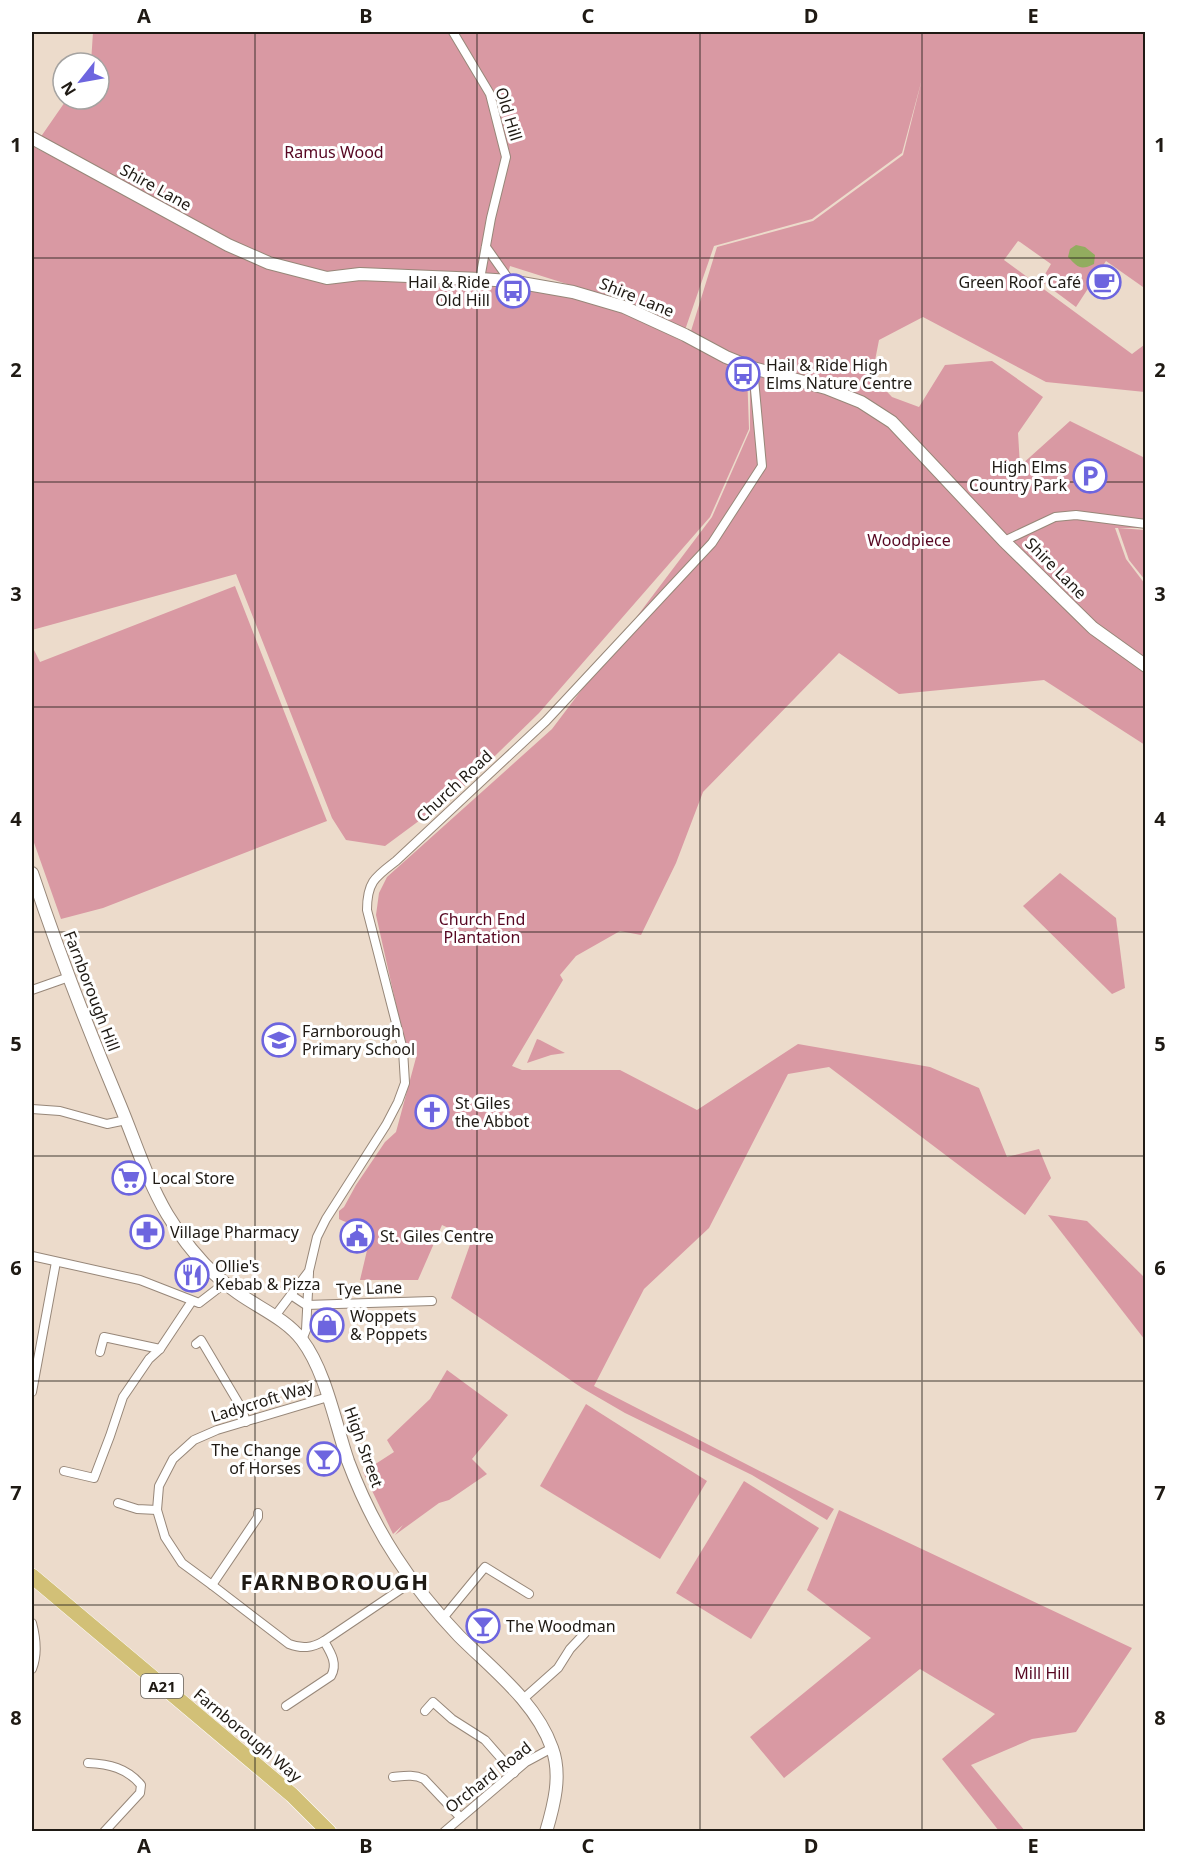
<svg xmlns="http://www.w3.org/2000/svg" width="1177" height="1863" font-family="'Noto Sans',sans-serif">
	<style>
		.green { fill: #d999a3 }
		.water { fill: #92ac5f }
		.lines { fill: none; stroke-linecap: round; stroke-linejoin: round }
		.street-casing { stroke: #978779; stroke-width: 10 }
		.secondary-casing { stroke: #978779; stroke-width: 14 }
		.highway-casing { stroke: #fff; stroke-width: 16 }
		.street { stroke: #fff; stroke-width: 8 }
		.secondary { stroke: #fff; stroke-width: 12 }
		.highway { stroke: #d2c077; stroke-width: 15 }
		.grid { fill: none; stroke: #1f1a14; stroke-width: 1.5; stroke-opacity: 0.55 }
		.labels { text-anchor: middle; dominant-baseline: central; stroke-width: 6; stroke-linejoin: round; paint-order: stroke }
		.shield { fill: #fff; stroke: #625f5a; stroke-width: 1.5 }
		.shield-label { font-size: 15px; font-weight: bold; fill: #1f1a14 }
		.street-label { font-size: 16px; fill: #1f1a14; stroke: #fff }
		.park-label { font-size: 16px; fill: #570722; stroke: #fff }
		.poi-label { font-size: 16px; fill: #1f1a14; stroke: #fff; text-anchor: start }
		.district-label { font-size: 22px; font-weight: bold; letter-spacing: 1.5px; fill: #1f1a14; stroke: #fff }
		.neatline { fill: none; stroke: #1f1a14; stroke-width: 2 }
		.grid-label { font-size: 20px; text-anchor: middle; font-weight: bold; fill: #1f1a14 }
	</style>
	<rect width="100%" height="100%" fill="#ecdbcb"/>
	<g class="green">
		<path d="M 93,32 L 1145,32 L 1145,285 L 1143,287 L 1106,261 L 1076,307 L 1041,281 L 1051,264 L 1020,242 L 1018,241 L 1004,260 L 1132,354 L 1144,345 L 1145,345 L 1145,392 L 1046,382 L 923,317 L 879,340 L 872,376 L 892,397 L 919,407 L 945,365 L 992,361 L 1043,397 L 1018,433 L 1020,466 L 1070,421 L 1145,458 L 1145,528 L 1115,528 L 1126,559 L 1145,584 L 1145,745 L 1044,680 L 899,694 L 839,653 L 703,792 L 676,863 L 641,935 L 620,931 L 576,956 L 560,975 L 563,980 L 512,1066 L 522,1070 L 620,1070 L 697,1110 L 798,1044 L 930,1067 L 979,1088 L 1007,1157 L 1039,1149 L 1051,1178 L 1025,1215 L 829,1067 L 788,1074 L 709,1228 L 644,1289 L 594,1386 L 834,1509 L 827,1520 L 752,1475 L 625,1413 L 582,1388 L 451,1298 L 472,1239 L 442,1225 L 418,1280 L 360,1280 L 369,1242 C 365,1229 350,1224 339,1219 L 339,1211 L 344,1207 L 356,1185 L 385,1142 L 396,1132 L 417,1054 L 405,1045 L 376,915 L 379,893 L 387,877 L 552,729 L 712,517 L 750,430 L 750,371 L 728,353 L 691,331 L 717,247 L 813,221 L 903,155 L 922,79 L 902,153 L 812,219 L 714,246 L 685,330 L 627,303 L 510,266 L 507,277 L 455,272 L 359,270 L 327,274 L 270,259 L 227,240 L 40,138 L 67,99 L 99,99 L 99,63 L 91,63 Z"/>
		<polygon points="32,146 235,253 358,279 485,286 569,296 609,306 747,372 749,429 710,517 539,713 458,792 385,846 346,840 332,818 236,574 32,630"/>
		<polygon points="1118,528 1145,530 1145,580 1129,560"/>
		<polygon points="235,586 327,821 103,908 61,919 32,837 32,646 40,662"/>
		<polygon points="1060,873 1116,918 1125,988 1112,994 1023,906"/>
		<polygon points="537,1039 540,1040 565,1053 551,1055 527,1063"/>
		<polygon points="1048,1215 1087,1221 1145,1278 1145,1340"/>
		<polygon points="447,1370 508,1415 472,1459 487,1474 449,1500 439,1503 395,1535 403,1525 393,1534 363,1472 394,1452 387,1440 430,1399"/>
		<polygon points="586,1404 707,1481 660,1559 540,1486"/>
		<polygon points="744,1481 819,1528 751,1639 676,1593"/>
		<polygon points="839,1510 1132,1648 1076,1732 1032,1739 971,1765 1025,1831 999,1831 942,1759 995,1714 920,1669 784,1778 750,1737 871,1638 807,1590"/>
	</g>
	<path class="water" d="M 1076,245 L 1085,247 L 1095,255 L 1094,264 C 1080,271 1078,267 1068,257 L 1070,249 Z"/>
	<g class="lines">
		<g class="street-casing">
			<g id="street">
				<polyline points="453,32 490,94 506,157 491,218 480,279"/>
				<polyline points="486,247 510,281"/>
				<polyline points="1004,541 1055,517 1076,515 1146,524"/>
				<polyline points="32,990 69,977"/>
				<polyline points="32,1109 60,1111 107,1124 126,1120"/>
				<polyline points="32,1256 140,1280 199,1303 225,1283"/>
				<polyline points="291,1295 306,1305 432,1301"/>
				<path d="M 275,1316 L 309,1271 L 317,1237 L 326,1219 L 386,1125 L 398,1102 L 405,1083 L 403,1050 L 367,910 C 367,882 375,877 396,861 L 546,721 L 712,543 L 762,466 L 753,368"/>
				<polyline points="302,1340 306,1330 309,1273"/>
				<polyline points="196,1344 201,1340 242,1409 246,1422"/>
				<polyline points="100,1352 104,1337 160,1349"/>
				<polyline points="32,1392 56,1262"/>
				<path d="M 328,1397 L 217,1430 L 194,1440 L 173,1459 L 159,1486 L 157,1510 L 165,1537 L 182,1563 L 212,1585 L 289,1644 C 302,1649 312,1648 324,1641 L 413,1581"/>
				<polyline points="64,1471 94,1478 110,1436 123,1397 149,1359 160,1349 192,1301"/>
				<polyline points="118,1503 137,1509 157,1510"/>
				<polyline points="212,1585 258,1517 258,1513"/>
				<polyline points="443,1618 485,1567 529,1594"/>
				<path d="M 32,1623 C 36,1638 38,1654 32,1669"/>
				<polyline points="522,1700 558,1668 570,1649 585,1633"/>
				<path d="M 286,1706 L 331,1676 C 338,1664 331,1653 324,1641"/>
				<polyline points="425,1711 433,1702 452,1719 485,1740 514,1773"/>
				<path d="M 88,1763 C 109,1764 127,1768 141,1785 L 140,1793 L 104,1832"/>
				<path d="M 393,1777 C 404,1776 413,1774 424,1779 L 460,1817"/>
				<polyline points="444,1832 526,1762 552,1748"/>
			</g>
		</g>
		<g class="secondary-casing">
			<g id="secondary">
				<polyline points="32,138 228,245 269,263 327,278 360,274 480,279 510,281 573,292 624,307 685,335 726,357 753,368 826,388 861,402 892,422 1004,541 1093,628 1146,666"/>
				<path d="M 32,873 C 58,951 88,1029 120,1105 C 135,1141 147,1180 167,1214 C 185,1244 209,1273 238,1293 C 259,1308 286,1319 302,1340 C 326,1372 335,1423 348,1461 C 360,1493 377,1528 396,1557 C 414,1585 436,1612 459,1636 C 492,1669 536,1702 552,1748 C 562,1775 554,1805 546,1832"/>
			</g>
		</g>
		<g class="highway-casing">
			<polyline id="highway" points="32,1576 292,1795 329,1832"/>
		</g>
		<use href="#street" class="street"/>
		<use href="#secondary" class="secondary"/>
		<use href="#highway" class="highway"/>
	</g>
	<path class="grid" d="M 255,32 L 255,1832M 477,32 L 477,1832M 700,32 L 700,1832M 922,32 L 922,1832M 32,258 L 1146,258M 32,482 L 1146,482M 32,707 L 1146,707M 32,932 L 1146,932M 32,1156 L 1146,1156M 32,1381 L 1146,1381M 32,1605 L 1146,1605"/>
	<defs>
		<g id="cafe-ring" transform="scale(1.725)"><circle r="9.5" fill="#fff" stroke="#6d65df" stroke-width="1.5"/><path d="M-5.5-4.5H6V0H3Q3 3.5 0 3.5H-2.5Q-5.5 3.5-5.5 0ZM3-3.2v2h1.7v-2ZM-6 4.5H4V6H-6Z" fill="#6d65df"/></g>
		<g id="bus-ring" transform="scale(1.725)"><circle r="9.5" fill="#fff" stroke="#6d65df" stroke-width="1.5"/><path d="M-5-6H5V4H4V6H2V4H-2V6H-4V4H-5ZM-3.5-4V0h7V-4ZM-3.5 1.2v1.5H-2V1.2ZM2 1.2v1.5H3.5V1.2Z" fill="#6d65df"/></g>
		<g id="parking-ring" transform="scale(1.725)"><circle r="9.5" fill="#fff" stroke="#6d65df" stroke-width="1.5"/><path d="M-3.5-5.5H1a3.5 3.5 0 0 1 0 7H-1V5.5H-3.5ZM-1-3.4V-.6H.8a1.4 1.4 0 0 0 0-2.8Z" fill="#6d65df"/></g>
		<g id="school-ring" transform="scale(1.725)"><circle r="9.5" fill="#fff" stroke="#6d65df" stroke-width="1.5"/><path d="M0-5L7-2L0 1L-7-2ZM-4 1L0 2.5L4 1V4Q0 6-4 4Z" fill="#6d65df"/></g>
		<g id="church-ring" transform="scale(1.725)"><circle r="9.5" fill="#fff" stroke="#6d65df" stroke-width="1.5"/><path d="M-1.2-6h2.4v3.5h3.3v2.4h-3.3V6h-2.4V-.1h-3.3v-2.4h3.3Z" fill="#6d65df"/></g>
		<g id="supermarket-ring" transform="scale(1.725)"><circle r="9.5" fill="#fff" stroke="#6d65df" stroke-width="1.5"/><path d="M-6-5.5h2.5l.6 2H6L4.5 2H-2.5L-4.4-4H-6ZM-1.5 3.2a1.3 1.3 0 1 0 .1 0ZM3 3.2a1.3 1.3 0 1 0 .1 0Z" fill="#6d65df"/></g>
		<g id="pharmacy-ring" transform="scale(1.725)"><circle r="9.5" fill="#fff" stroke="#6d65df" stroke-width="1.5"/><path d="M-2-6h4v4h4v4h-4v4h-4v-4h-4v-4h4Z" fill="#6d65df"/></g>
		<g id="civic-ring" transform="scale(1.725)"><circle r="9.5" fill="#fff" stroke="#6d65df" stroke-width="1.5"/><path d="M-.6-6.5H3V-4.5H.6V-3L4-1V1h2V6H-6V1h2V-1L-.6-3ZM-1.2 2.5V6h2.4V2.5Z" fill="#6d65df"/></g>
		<g id="restaurant-ring" transform="scale(1.725)"><circle r="9.5" fill="#fff" stroke="#6d65df" stroke-width="1.5"/><path d="M-5-6h1v4h1v-4h1v4h1v-4h1v5L-1.5 .5V6h-2V.5L-5-1ZM5-6V6H3V1.5H1.5Q1.5-4 5-6Z" fill="#6d65df"/></g>
		<g id="shop-ring" transform="scale(1.725)"><circle r="9.5" fill="#fff" stroke="#6d65df" stroke-width="1.5"/><path d="M-5-2.5h2.3a2.7 3.5 0 0 1 5.4 0H5L5.5 6h-11ZM-1.5-2.5h3a1.5 2.3 0 0 0-3 0Z" fill="#6d65df"/></g>
		<g id="bar-ring" transform="scale(1.725)"><circle r="9.5" fill="#fff" stroke="#6d65df" stroke-width="1.5"/><path d="M-6-5H6L.8 .8V4.5H3.5V6h-7V4.5H-.8V.8Z" fill="#6d65df"/></g>
	</defs>
	<g fill-rule="evenodd">
		<use href="#cafe-ring" x="1104" y="282"/>
		<use href="#bus-ring" x="513" y="291"/>
		<use href="#bus-ring" x="743" y="374"/>
		<use href="#parking-ring" x="1090" y="476"/>
		<use href="#school-ring" x="279" y="1040"/>
		<use href="#church-ring" x="432" y="1112"/>
		<use href="#supermarket-ring" x="129" y="1178"/>
		<use href="#pharmacy-ring" x="147" y="1232"/>
		<use href="#civic-ring" x="357" y="1236"/>
		<use href="#restaurant-ring" x="192" y="1275"/>
		<use href="#shop-ring" x="327" y="1325"/>
		<use href="#bar-ring" x="324" y="1459"/>
		<use href="#bar-ring" x="483" y="1626"/>
	</g>
	<g class="labels">
		<rect class="shield" x="141" y="1674" width="42" height="24" rx="4.5"/>
		<g class="shield-label">
			<text x="162" y="1686">A21</text>
		</g>
		<g class="street-label">
			<text transform="translate(509 114) rotate(73)">Old Hill</text>
			<text transform="translate(156 187) rotate(29)">Shire Lane</text>
			<text transform="translate(637 297) rotate(22)">Shire Lane</text>
			<text transform="translate(1056 568) rotate(45)">Shire Lane</text>
			<text transform="translate(454 786) rotate(-43)">Church Road</text>
			<text transform="translate(92 991) rotate(69)">Farnborough Hill</text>
			<text transform="translate(369 1288) rotate(-2)">Tye Lane</text>
			<text transform="translate(262 1401) rotate(-17)">Ladycroft Way</text>
			<text transform="translate(364 1447) rotate(70)">High Street</text>
			<text transform="translate(248 1735) rotate(40)">Farnborough Way</text>
			<text transform="translate(488 1777) rotate(-38)">Orchard Road</text>
		</g>
		<g class="park-label">
			<text x="334" y="152">Ramus Wood</text>
			<text x="909" y="540">Woodpiece</text>
			<text x="482" y="919">Church End<tspan x="482" dy="18">Plantation</tspan></text>
			<text x="1042" y="1673">Mill Hill</text>
		</g>
		<g class="poi-label">
			<text x="490" y="282" text-anchor="end">Hail &amp; Ride<tspan x="490" dy="18">Old Hill</tspan></text>
			<text x="1081" y="282" text-anchor="end">Green Roof Café</text>
			<text x="766" y="365">Hail &amp; Ride High<tspan x="766" dy="18">Elms Nature Centre</tspan></text>
			<text x="1067" y="467" text-anchor="end">High Elms<tspan x="1067" dy="18">Country Park</tspan></text>
			<text x="302" y="1031">Farnborough<tspan x="302" dy="18">Primary School</tspan></text>
			<text x="455" y="1103">St Giles<tspan x="455" dy="18">the Abbot</tspan></text>
			<text x="152" y="1178">Local Store</text>
			<text x="170" y="1232">Village Pharmacy</text>
			<text x="380" y="1236">St. Giles Centre</text>
			<text x="215" y="1266">Ollie's<tspan x="215" dy="18">Kebab &amp; Pizza</tspan></text>
			<text x="350" y="1316">Woppets<tspan x="350" dy="18">&amp; Poppets</tspan></text>
			<text x="301" y="1450" text-anchor="end">The Change<tspan x="301" dy="18">of Horses</tspan></text>
			<text x="506" y="1626">The Woodman</text>
		</g>
		<g class="district-label">
			<text x="335" y="1581">FARNBOROUGH</text>
		</g>
	</g>
	<rect width="1177" height="1863" fill="none" stroke="#ffffff" stroke-width="66"/>
	<g transform="translate(81 81) rotate(239)"><circle r="28" fill="#ffffff" stroke="#a5a3a1" stroke-width="1.5"/>
	<path d="M0-4.5L10 22L0 15L-10 22Z" fill="#6d65df"/>
	<text y="-9" font-size="16" font-weight="bold" text-anchor="middle" fill="#1f1a14">N</text>
	</g>
	<rect x="33" y="33" width="1111" height="1797" class="neatline"/>
	<g class="grid-label">
		<text x="144" y="23">A</text>
		<text x="366" y="23">B</text>
		<text x="588" y="23">C</text>
		<text x="811" y="23">D</text>
		<text x="1033" y="23">E</text>
		<text x="16" y="152">1</text>
		<text x="1160" y="152">1</text>
		<text x="16" y="377">2</text>
		<text x="1160" y="377">2</text>
		<text x="16" y="601">3</text>
		<text x="1160" y="601">3</text>
		<text x="16" y="826">4</text>
		<text x="1160" y="826">4</text>
		<text x="16" y="1051">5</text>
		<text x="1160" y="1051">5</text>
		<text x="16" y="1275">6</text>
		<text x="1160" y="1275">6</text>
		<text x="16" y="1500">7</text>
		<text x="1160" y="1500">7</text>
		<text x="16" y="1725">8</text>
		<text x="1160" y="1725">8</text>
		<text x="144" y="1853">A</text>
		<text x="366" y="1853">B</text>
		<text x="588" y="1853">C</text>
		<text x="811" y="1853">D</text>
		<text x="1033" y="1853">E</text>
	</g>
</svg>
